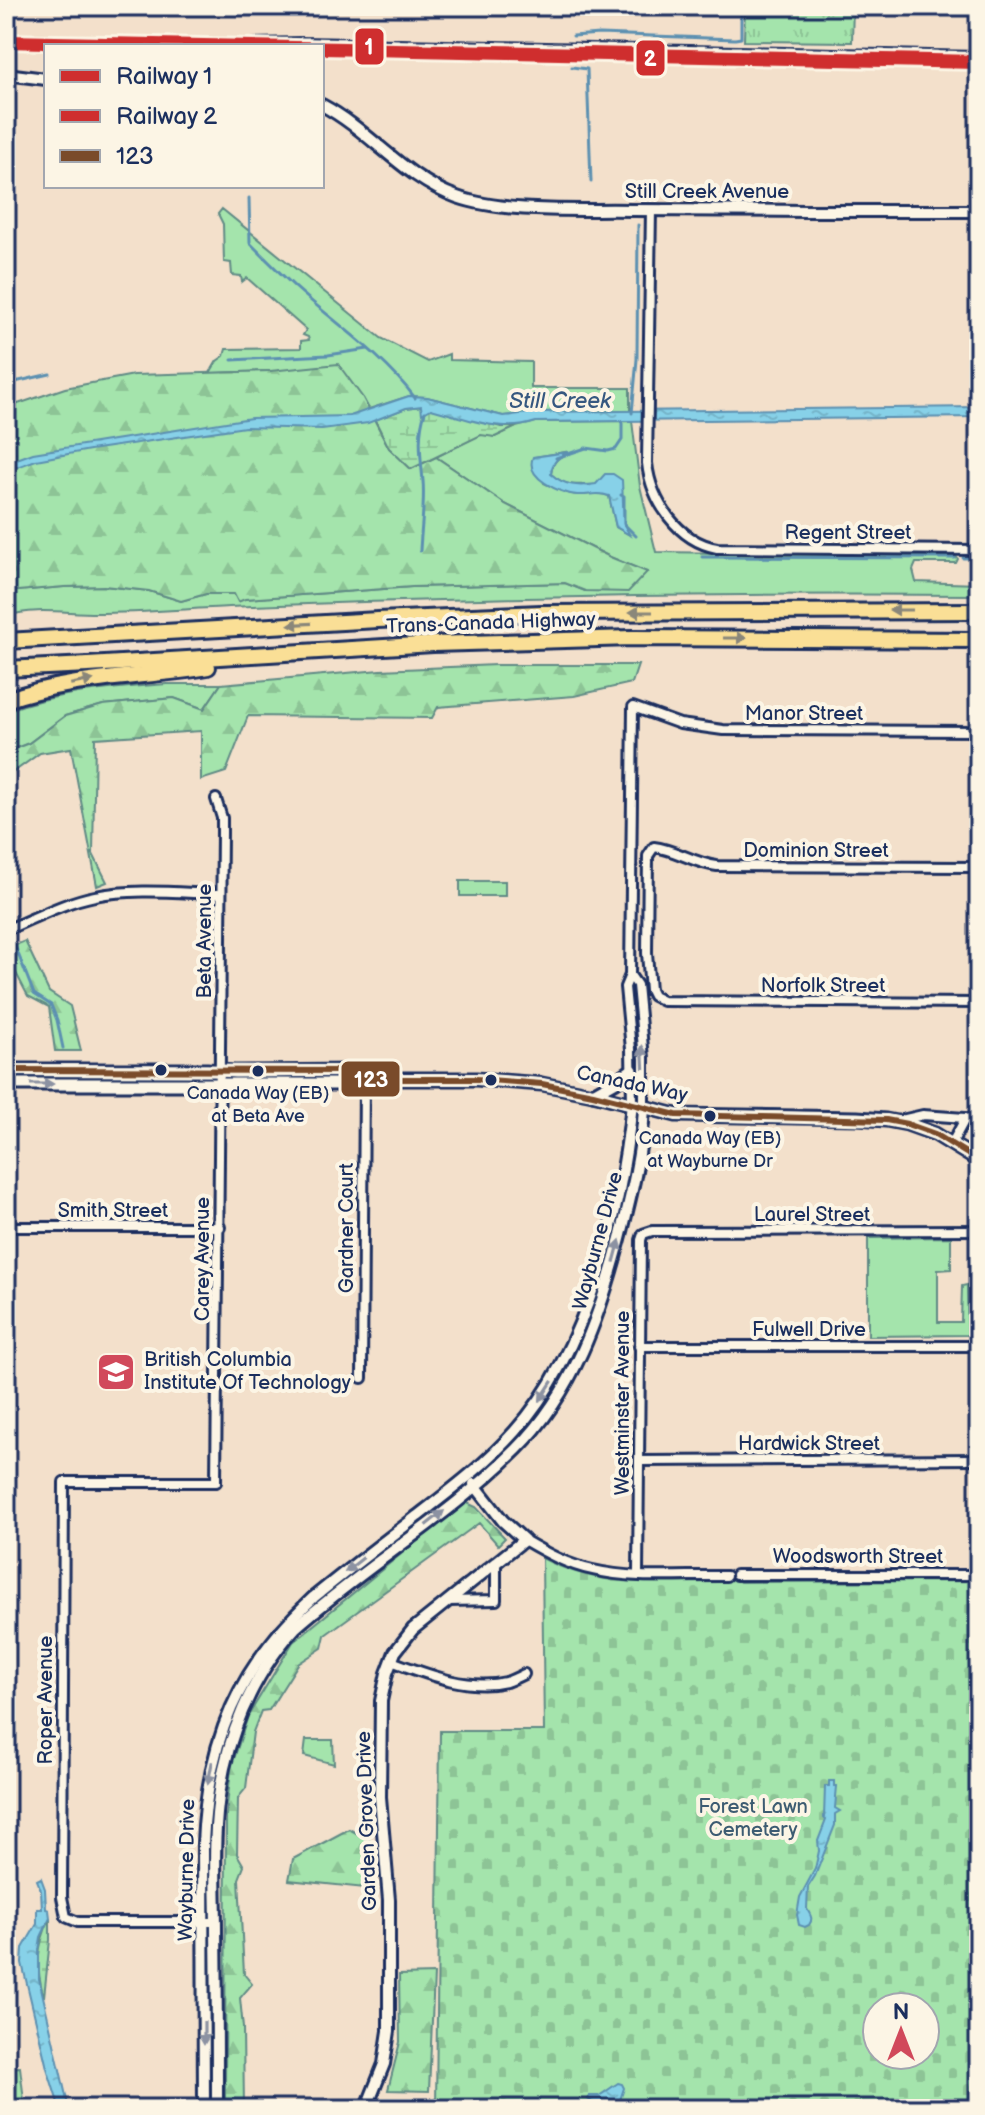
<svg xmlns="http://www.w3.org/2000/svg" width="985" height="2115" font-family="'Balsamiq Sans',sans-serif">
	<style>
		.grass { fill: #a4e4ac; stroke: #608a85; stroke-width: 2; fill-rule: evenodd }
		.forest { fill: url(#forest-firs); stroke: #608a85; stroke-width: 2 }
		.wetland { fill: url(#wetland-marsh); stroke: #608a85; stroke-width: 2 }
		.cemetery { fill: url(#cemetery-stones); stroke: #608a85; stroke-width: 2; fill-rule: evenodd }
		.park { fill: url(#park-tufts); stroke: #608a85; stroke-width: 2 }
		.water { fill: url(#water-ripples); stroke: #5c90b1; stroke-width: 2 }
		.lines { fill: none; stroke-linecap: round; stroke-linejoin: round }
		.stream { stroke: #5c90b1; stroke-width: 3 }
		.minor-casing { stroke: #1b2f5e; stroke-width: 14 }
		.tertiary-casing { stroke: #1b2f5e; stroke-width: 16 }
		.secondary-casing { stroke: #1b2f5e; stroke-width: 17 }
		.motorway-casing { stroke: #1b2f5e; stroke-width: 20 }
		.minor { stroke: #fcf5e5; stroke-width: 8 }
		.tertiary { stroke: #fcf5e5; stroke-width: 10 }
		.secondary { stroke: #fcf5e5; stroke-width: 11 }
		.motorway { stroke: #fadf96; stroke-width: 14 }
		.rail-casing { stroke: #1b2f5e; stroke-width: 6 }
		.rail { stroke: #fcf5e5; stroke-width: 3; stroke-dasharray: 9; stroke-linecap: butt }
		.bus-1-casing { stroke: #fcf5e5; stroke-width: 12 }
		.bus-1 { stroke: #7a4b2a; stroke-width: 6 }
		.rail-1-casing { stroke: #fcf5e5; stroke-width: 14 }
		.rail-2-casing { stroke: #fcf5e5; stroke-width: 14 }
		.rail-1 { stroke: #cf2e2f; stroke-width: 8 }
		.rail-2 { stroke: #cf2e2f; stroke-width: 8 }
		.oneway { fill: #8a877a }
		.oneway2 { fill: #8c92a2 }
		.bus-dot { fill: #1b2f5e; stroke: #fcf5e5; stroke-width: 3 }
		.labels { text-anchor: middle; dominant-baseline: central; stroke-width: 8; stroke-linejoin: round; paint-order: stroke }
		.bus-label { font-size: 18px; fill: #1b2f5e; stroke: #fcf5e5 }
		.street-label { font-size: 20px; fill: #1b2f5e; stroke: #fcf5e5 }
		.poi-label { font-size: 20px; fill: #1b2f5e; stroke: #fcf5e5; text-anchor: start }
		.park-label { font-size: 20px; fill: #3d5c72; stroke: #fcf5e5 }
		.water-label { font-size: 22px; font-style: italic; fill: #365880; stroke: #fcf5e5 }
		.line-badge { stroke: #fcf5e5; stroke-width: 3 }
		.badge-label { font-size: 22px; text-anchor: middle; font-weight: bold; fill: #fff }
	</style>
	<defs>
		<pattern id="forest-firs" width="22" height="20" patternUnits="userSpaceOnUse" patternTransform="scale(2)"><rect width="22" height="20" fill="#a4e4ac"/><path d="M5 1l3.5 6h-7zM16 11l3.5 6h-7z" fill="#8dc496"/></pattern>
		<pattern id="wetland-marsh" width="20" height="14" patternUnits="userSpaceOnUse" patternTransform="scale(2)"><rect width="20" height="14" fill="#a4e4ac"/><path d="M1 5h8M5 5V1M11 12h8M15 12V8" fill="none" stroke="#8dc496"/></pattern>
		<pattern id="cemetery-stones" width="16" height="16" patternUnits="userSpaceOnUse" patternTransform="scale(2)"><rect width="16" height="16" fill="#a4e4ac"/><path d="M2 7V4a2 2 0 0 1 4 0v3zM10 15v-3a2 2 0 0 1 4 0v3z" fill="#8dc496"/></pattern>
		<pattern id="park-tufts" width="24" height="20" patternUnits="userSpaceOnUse" patternTransform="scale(2)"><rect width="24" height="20" fill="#a4e4ac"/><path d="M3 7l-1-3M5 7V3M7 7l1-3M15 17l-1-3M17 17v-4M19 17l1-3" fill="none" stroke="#8dc496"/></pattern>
		<pattern id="water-ripples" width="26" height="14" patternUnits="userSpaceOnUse" patternTransform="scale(2)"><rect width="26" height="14" fill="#87d1e8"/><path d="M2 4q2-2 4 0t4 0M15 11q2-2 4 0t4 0" fill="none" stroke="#74b4c9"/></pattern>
	</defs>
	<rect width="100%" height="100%" fill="#f3e0cb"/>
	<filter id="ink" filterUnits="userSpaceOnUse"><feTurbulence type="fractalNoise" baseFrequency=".0125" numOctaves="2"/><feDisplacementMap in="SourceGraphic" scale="16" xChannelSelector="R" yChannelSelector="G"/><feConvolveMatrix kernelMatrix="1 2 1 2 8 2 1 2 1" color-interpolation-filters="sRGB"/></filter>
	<g filter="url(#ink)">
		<g class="grass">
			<polygon points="222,209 381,338 428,362 449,354 449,360 531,362 531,388 630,388 630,411 538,412 503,416 427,397 409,396 369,409 363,398 270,371 210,373 217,361 224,356 226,349 301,348 301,341 309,340 308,337 303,335 306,330 247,278 242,282 241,276 232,275 231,263 224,262 223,224 218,214"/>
			<path d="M 632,421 L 640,486 L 656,552 L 955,556 L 958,559 L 956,563 L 916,563 L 913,570 L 916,582 L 979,584 L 979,595 C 729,593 479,597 229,607 C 185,609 140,613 96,613 C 65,613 36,607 6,616 L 6,592 L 64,587 L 104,586 L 149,591 L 181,601 L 206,594 L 234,594 L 245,599 L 412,587 L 565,583 L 585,591 L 646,572 L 610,557 L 505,504 L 436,457 L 481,434 L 495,437 L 516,427 L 536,422 ZM 565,452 C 558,459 552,462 551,474 C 567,488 574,484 593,485 C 603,485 615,492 624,496 L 624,525 L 628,534 L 616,527 L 609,496 C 599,492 593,494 583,495 C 569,496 556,488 544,483 L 534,457 Z"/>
			<path d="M 167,684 L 221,684 L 204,709 L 174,698 L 103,705 L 65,716 L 29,743 L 6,752 L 6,711 C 58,692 112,688 167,684 Z"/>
			<rect x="460" y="881" width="45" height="15"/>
			<polygon points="951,1237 951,1269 938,1270 938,1322 961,1322 962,1286 967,1285 968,1335 868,1336 868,1238"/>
			<polygon points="20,2067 25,2109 6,2109 6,2068"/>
		</g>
		<g class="forest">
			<polygon points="338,364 363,398 389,448 411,469 436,457 505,504 610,557 647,572 628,592 585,591 565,583 412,587 245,599 238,602 234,594 206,594 181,601 149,591 104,586 64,587 6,592 6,408 65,388 134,375 270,371"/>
			<polygon points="496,665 638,665 632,683 574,696 438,707 432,718 248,716 226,772 201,780 201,731 95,738 93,854 107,882 97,886 71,748 40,753 11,774 13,783 6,784 6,752 29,743 65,716 103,705 174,698 204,709 221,684 380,670"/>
			<polygon points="25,941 49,992 70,1006 81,1051 55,1051 49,1007 28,996 6,954 6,949"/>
			<polygon points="465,1502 476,1507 505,1538 498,1545 479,1523 325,1635 322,1648 298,1664 269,1710 261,1711 253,1732 246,1788 238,1798 237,1854 244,1866 239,1879 244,1974 252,1984 240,1998 243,2028 244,2109 225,2109 226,1816 231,1768 248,1716 293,1642"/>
			<polygon points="306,1740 333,1740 334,1764 304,1756"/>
			<polygon points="349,1829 371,1841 374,1889 289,1880 293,1859"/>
			<polygon points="434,1974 429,2091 388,2090 400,2042 399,1975"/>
		</g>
		<g class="wetland">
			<polygon points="422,406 501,427 516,427 495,437 481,435 411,469 389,448 375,420 406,408"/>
			<path d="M 50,1918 L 50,1940 L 44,1997 C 35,1967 37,1946 50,1918 Z"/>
		</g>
		<path class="cemetery" d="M 542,1558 C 601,1589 657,1582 722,1582 L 733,1577 L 740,1582 L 979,1581 L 979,2109 L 436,2109 L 440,1731 L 544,1731 ZM 877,2007 L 925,2007 L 925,2055 L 877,2055 Z"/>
		<polygon class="park" points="745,6 853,6 852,42 744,41"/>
		<g class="water">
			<path d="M 409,396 L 427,397 L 503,416 L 538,412 L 979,407 L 979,417 L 536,422 C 501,434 465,418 431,409 L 422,414 L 421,406 L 406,408 L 368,423 L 322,429 L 245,427 L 90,450 L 36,460 L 6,471 L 6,463 L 33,453 L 251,418 L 350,416 Z"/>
			<path d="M 568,452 C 558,458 552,461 551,474 C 565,486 578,487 596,484 L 605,474 L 613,474 L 622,480 L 624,525 L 630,535 L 616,527 L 609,496 C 597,491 589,496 577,495 C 560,493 524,478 533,457 Z"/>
			<path d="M 829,1781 L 834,1781 L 834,1786 L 837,1786 L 835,1808 L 840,1811 L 835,1814 L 835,1825 L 815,1876 L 808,1887 L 807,1909 C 810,1915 814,1918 809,1925 L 805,1927 L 799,1925 L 797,1915 L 800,1897 L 815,1869 L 819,1851 L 818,1841 L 826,1820 L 824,1818 L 825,1786 L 829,1786 Z"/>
			<polygon points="41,1878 45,1889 46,1909 49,1910 50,1918 41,1937 39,1950 39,1979 69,2109 60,2109 47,2068 22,1963 23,1948 37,1924 37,1909 42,1909 41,1890 37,1880"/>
			<polygon points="618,2083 622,2084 624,2088 617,2109 591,2109 595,2104 588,2099 589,2096 599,2096"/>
		</g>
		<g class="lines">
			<g class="stream">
				<polyline points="573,36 599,34 735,39 741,38 741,6"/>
				<polyline points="572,67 587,69 591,182"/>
				<path d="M 249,198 L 250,243 C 265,258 280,273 295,287 C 335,323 383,355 415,398"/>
				<polyline points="232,360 328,355 368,349"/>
				<polyline points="6,384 50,374"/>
				<polyline points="632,413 637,359 638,225"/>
				<polyline points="556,458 586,448 608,451 616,449 622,440 622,421"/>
				<polyline points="621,495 624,496 624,524 636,536"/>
				<path d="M 420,551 C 421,528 425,504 423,481 C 421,458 417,435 425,412"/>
				<polyline points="702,557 955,558"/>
				<polyline points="963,558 979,558"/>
				<polyline points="15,946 34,994 51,1005 57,1020 63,1048"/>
			</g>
			<g class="minor-casing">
				<g id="minor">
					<path d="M 651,210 L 647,463 C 651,501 678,541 717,548 L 979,550"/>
					<path d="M 979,867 L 717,866 C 695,864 675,849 654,847 L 648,856 L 647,953 L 650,990 L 653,996 L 663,1001 L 979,1003"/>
					<path d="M 6,930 C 35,918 64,902 95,896 C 134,888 181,893 221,894"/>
					<polyline points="630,975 637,985 639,1006 644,1058 644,1108"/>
					<polyline points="632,1104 631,1049 625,987 630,975 633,707 680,724 723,730 979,731"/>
					<polyline points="897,1121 923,1115 979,1119"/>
					<polyline points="952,1143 965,1119"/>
					<polyline points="6,1227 220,1227"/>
					<polyline points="639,1346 979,1346"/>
					<polyline points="362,1378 364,1079"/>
					<polyline points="639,1461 979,1459"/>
					<path d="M 524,1540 C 546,1553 568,1565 593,1570 C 635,1580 683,1575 726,1576"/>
					<polyline points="638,1575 641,1240 643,1234 652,1231 979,1230"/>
					<polyline points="736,1575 979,1575"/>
					<polyline points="449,1601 496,1600 496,1564"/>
					<path d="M 391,1661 C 426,1674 468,1691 506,1682 C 512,1680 518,1677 524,1674"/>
					<polyline points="216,1922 78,1922 66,1917 62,1897 64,1482 216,1482 222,832 222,818 216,799"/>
				</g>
			</g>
			<g class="tertiary-casing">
				<g id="tertiary">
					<polyline points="6,74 46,79"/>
					<path d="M 322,105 C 371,131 404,178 457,197 C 506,214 580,209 632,210 C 748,211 863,211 979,211"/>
					<path d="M 204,2109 L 203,1844 C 207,1740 238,1667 314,1597 C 347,1570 381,1544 415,1518 C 450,1491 485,1465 515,1431 C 588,1351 621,1210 632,1104"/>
					<path d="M 217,2109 C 217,2050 217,1991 216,1932 C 216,1890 213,1846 218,1804 C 225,1740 251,1676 295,1628 C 366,1565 450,1516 517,1449 C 574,1392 600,1315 620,1239 C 631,1196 642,1152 644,1108"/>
					<polyline points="366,2109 384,2064 389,2031 389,1900 380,1797 381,1701 387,1673 395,1652 413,1629 524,1540 503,1521 474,1484"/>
				</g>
			</g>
			<g class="secondary-casing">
				<g id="secondary">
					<polyline points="6,1070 207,1070 235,1072 352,1071 364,1079"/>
					<polyline points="6,1084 352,1084 364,1079 476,1079 542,1084 593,1094 676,1115 857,1118 886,1120 907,1124 935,1134 979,1161"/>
					<polyline points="593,1094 616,1081 632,1070"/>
				</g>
			</g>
			<g class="motorway-casing">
				<g id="motorway">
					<polyline points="6,641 378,620 541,613 979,611"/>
					<polyline points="6,669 88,665 433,644 632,638 979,640"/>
					<path d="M 6,700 C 72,677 140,678 208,667"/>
				</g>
			</g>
			<use href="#minor" class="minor"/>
			<use href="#tertiary" class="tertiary"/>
			<use href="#secondary" class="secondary"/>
			<use href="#motorway" class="motorway"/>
			<g class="rail-casing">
				<polyline id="rail" points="138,42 303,39 979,53"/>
			</g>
			<use href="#rail" class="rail"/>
			<g class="bus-1-casing">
				<polyline id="bus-1" points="6,1070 352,1071 364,1079 476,1079 542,1084 593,1094 676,1115 886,1120 907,1124 935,1134 979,1161"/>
			</g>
			<use href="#bus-1" class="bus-1"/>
			<g class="rail-1-casing">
				<polyline id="rail-1" points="6,39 979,59"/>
			</g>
			<g class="rail-2-casing">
				<g id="rail-2">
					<polyline points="6,44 86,46"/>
					<polyline points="322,51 979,65"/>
				</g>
			</g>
			<use href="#rail-1" class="rail-1"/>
			<use href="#rail-2" class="rail-2"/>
		</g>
		<defs><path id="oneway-solid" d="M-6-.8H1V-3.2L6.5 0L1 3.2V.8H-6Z" transform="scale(2)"/></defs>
		<g class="oneway">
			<use href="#oneway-solid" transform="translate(901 610) rotate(-180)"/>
			<use href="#oneway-solid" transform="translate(641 612) rotate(180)"/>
			<use href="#oneway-solid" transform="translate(300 624) rotate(177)"/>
			<use href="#oneway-solid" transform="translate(735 638)"/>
			<use href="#oneway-solid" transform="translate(82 682) rotate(-11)"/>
		</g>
		<g class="oneway2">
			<use href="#oneway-solid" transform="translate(643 1057) rotate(-93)"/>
			<use href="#oneway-solid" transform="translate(42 1084)"/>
			<use href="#oneway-solid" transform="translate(617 1251) rotate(-75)"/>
			<use href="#oneway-solid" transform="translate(546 1391) rotate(123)"/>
			<use href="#oneway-solid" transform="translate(435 1518) rotate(-38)"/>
			<use href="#oneway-solid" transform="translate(354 1565) rotate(142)"/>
			<use href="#oneway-solid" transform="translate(210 1773) rotate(101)"/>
			<use href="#oneway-solid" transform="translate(204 2033) rotate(90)"/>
		</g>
	</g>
	<defs>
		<g id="university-square" transform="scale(2)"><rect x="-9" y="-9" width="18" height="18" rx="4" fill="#d1495b" stroke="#fcf5e5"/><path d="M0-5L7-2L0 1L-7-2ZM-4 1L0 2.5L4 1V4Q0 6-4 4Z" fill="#fff"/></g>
	</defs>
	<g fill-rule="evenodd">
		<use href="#university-square" x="116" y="1372"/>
	</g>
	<g class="bus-dot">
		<circle cx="161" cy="1070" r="7"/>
		<circle cx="258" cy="1071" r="7"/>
		<circle cx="491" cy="1080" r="7"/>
		<circle cx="710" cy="1116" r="7"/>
	</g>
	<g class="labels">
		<g class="bus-label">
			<text x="258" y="1093">Canada Way (EB)<tspan x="258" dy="23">at Beta Ave</tspan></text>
			<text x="710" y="1138">Canada Way (EB)<tspan x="710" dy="23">at Wayburne Dr</tspan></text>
		</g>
		<g class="street-label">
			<text x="707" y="192">Still Creek Avenue</text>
			<text x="848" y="533">Regent Street</text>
			<text transform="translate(491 623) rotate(-2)">Trans-Canada Highway</text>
			<text x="804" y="714">Manor Street</text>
			<text x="816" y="851">Dominion Street</text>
			<text transform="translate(205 941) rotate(-90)">Beta Avenue</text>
			<text x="823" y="986">Norfolk Street</text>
			<text transform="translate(632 1084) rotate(12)">Canada Way</text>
			<text x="113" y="1211">Smith Street</text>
			<text x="812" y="1215">Laurel Street</text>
			<text transform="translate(347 1228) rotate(-90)">Gardner Court</text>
			<text transform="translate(598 1241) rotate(-75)">Wayburne Drive</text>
			<text transform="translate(203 1259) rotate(-90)">Carey Avenue</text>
			<text x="809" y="1330">Fulwell Drive</text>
			<text transform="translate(623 1403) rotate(-90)">Westminster Avenue</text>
			<text x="809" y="1444">Hardwick Street</text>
			<text x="858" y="1557">Woodsworth Street</text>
			<text transform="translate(46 1700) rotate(-90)">Roper Avenue</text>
			<text transform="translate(367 1821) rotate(-92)">Garden Grove Drive</text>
			<text transform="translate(187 1870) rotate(-89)">Wayburne Drive</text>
		</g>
		<g class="poi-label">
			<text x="144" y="1360">British Columbia<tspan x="144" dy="23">Institute Of Technology</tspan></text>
		</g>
		<g class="park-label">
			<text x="753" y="1807">Forest Lawn<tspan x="753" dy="23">Cemetery</tspan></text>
		</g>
		<g class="water-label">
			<text x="560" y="401">Still Creek</text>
		</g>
	</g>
	<g class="line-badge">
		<rect x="354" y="27" width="31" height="39" rx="8" fill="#cf2e2f"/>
		<rect x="635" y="39" width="31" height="38" rx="8" fill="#cf2e2f"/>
		<rect x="340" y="1060" width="61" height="38" rx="8" fill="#7a4b2a"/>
	</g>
	<g class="badge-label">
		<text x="369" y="54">1</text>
		<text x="650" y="66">2</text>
		<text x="371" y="1087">123</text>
	</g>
	<rect width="985" height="2115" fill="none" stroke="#fcf5e5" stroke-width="32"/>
	<rect x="16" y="16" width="953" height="2083" fill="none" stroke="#1b2f5e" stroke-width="3" filter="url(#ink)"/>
	<rect x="44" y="44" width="280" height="144" fill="#fcf5e5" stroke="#a2a6af" stroke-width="2"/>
	<rect x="60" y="70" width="40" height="12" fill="#cf2e2f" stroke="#a2a6af" stroke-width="2"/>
	<text x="116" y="84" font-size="24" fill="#1b2f5e">Railway 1</text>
	<rect x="60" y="110" width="40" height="12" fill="#cf2e2f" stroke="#a2a6af" stroke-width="2"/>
	<text x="116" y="124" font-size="24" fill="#1b2f5e">Railway 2</text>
	<rect x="60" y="150" width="40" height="12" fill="#7a4b2a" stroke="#a2a6af" stroke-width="2"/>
	<text x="116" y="164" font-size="24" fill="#1b2f5e">123</text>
	<g transform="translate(901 2031)"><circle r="38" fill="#fcf5e5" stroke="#a2a6af" stroke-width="2"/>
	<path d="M0-6L14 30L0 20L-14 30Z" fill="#d1495b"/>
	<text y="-12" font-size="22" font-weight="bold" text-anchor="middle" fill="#1b2f5e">N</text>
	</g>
</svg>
